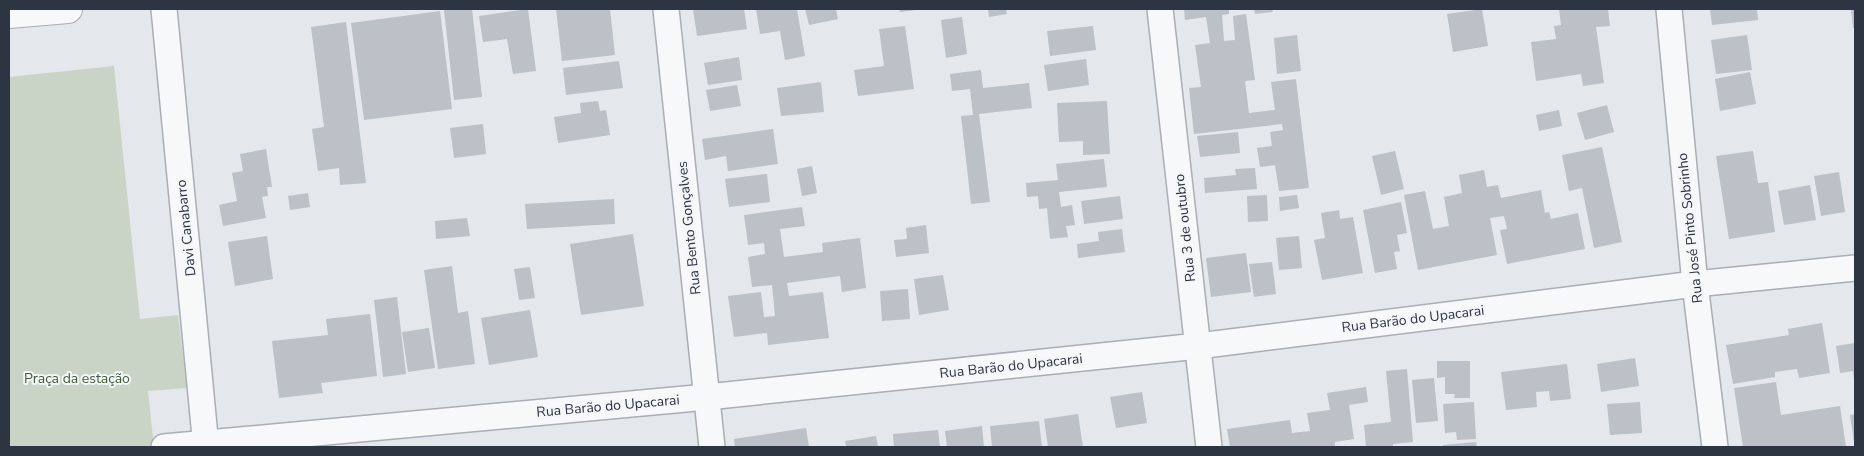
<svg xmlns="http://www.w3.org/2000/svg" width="1864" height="456" font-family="'Nunito Sans',sans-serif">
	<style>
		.green { fill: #cad4c6 }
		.building { fill: #bcc0c7 }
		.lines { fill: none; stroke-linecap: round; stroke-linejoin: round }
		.minor-casing { stroke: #a9aeb5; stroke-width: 28 }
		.tertiary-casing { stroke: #a9aeb5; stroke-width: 30 }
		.minor { stroke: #f7f8f9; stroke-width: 25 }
		.tertiary { stroke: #f7f8f9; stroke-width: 28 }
		.labels { text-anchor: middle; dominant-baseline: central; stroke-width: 4; stroke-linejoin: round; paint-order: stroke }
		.street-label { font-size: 14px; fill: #2d3442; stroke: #f4f6f8 }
		.park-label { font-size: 14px; fill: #415c3c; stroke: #f4f6f8 }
	</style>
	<rect width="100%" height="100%" fill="#e4e7eb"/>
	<polygon class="green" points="114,66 140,319 178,315 187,388 148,391 154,447 9,447 9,77"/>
	<g class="building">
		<polygon points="453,9 472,9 482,97 454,100 444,10"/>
		<polygon points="528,9 536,71 513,74 507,39 483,42 479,16"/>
		<polygon points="556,9 610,9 615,55 562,61"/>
		<polygon points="693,9 744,9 747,29 697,36"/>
		<polygon points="756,9 797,9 805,56 785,60 780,31 760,34"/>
		<polygon points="805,9 836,9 838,19 809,25"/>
		<polygon points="899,9 917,9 917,10 900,12"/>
		<polygon points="988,9 1006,9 1007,14 989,17"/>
		<polygon points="1184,9 1229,9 1229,14 1222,15 1224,41 1235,40 1233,16 1246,14 1255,80 1245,81 1249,113 1275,110 1271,82 1296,79 1309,188 1279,191 1275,165 1260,167 1257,148 1272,146 1270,132 1283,130 1282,124 1194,134 1189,88 1201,87 1195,45 1210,43 1206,17 1185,20"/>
		<polygon points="1254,9 1272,9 1273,12 1255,14"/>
		<polygon points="1482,9 1488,46 1453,52 1447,14"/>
		<polygon points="1559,9 1608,9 1610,26 1596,27 1604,83 1583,86 1581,74 1536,81 1531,42 1556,39 1554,26 1561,25"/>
		<polygon points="1710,9 1757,9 1758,20 1712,25"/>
		<polygon points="1851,9 1855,9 1855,28 1853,28"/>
		<polygon points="440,11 452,109 364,120 351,23"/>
		<polygon points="962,17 967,54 946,58 941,20"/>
		<polygon points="346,22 366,183 340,185 339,168 318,171 312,129 324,127 311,27"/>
		<polygon points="905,26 914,89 858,96 854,70 884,66 879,29"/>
		<polygon points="1093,26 1096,50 1050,56 1047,31"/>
		<polygon points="1297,35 1301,71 1277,74 1274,38"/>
		<polygon points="1747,35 1752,70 1716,74 1711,40"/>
		<polygon points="739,57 742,80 708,85 704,63"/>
		<polygon points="1086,59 1089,85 1048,91 1044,65"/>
		<polygon points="619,61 623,88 566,95 563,68"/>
		<polygon points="981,70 983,88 1029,83 1032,108 979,114 990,202 971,204 961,116 973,115 970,89 952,91 950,74"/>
		<polygon points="1750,72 1756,104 1720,111 1715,79"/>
		<polygon points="821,82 824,112 781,116 777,88"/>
		<polygon points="737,85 741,106 710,111 706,90"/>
		<polygon points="598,101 600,111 606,110 610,135 558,143 554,117 581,113 580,103"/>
		<polygon points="1107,101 1110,154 1083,155 1083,141 1059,142 1057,103"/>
		<polygon points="1607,105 1614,132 1585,140 1577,113"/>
		<polygon points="1559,110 1562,126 1539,131 1536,115"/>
		<polygon points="483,124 486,154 454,158 450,128"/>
		<polygon points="773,129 778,164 728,171 726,156 705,160 702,139"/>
		<polygon points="1238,132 1240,153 1200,157 1197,136"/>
		<polygon points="1602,147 1622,242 1594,248 1582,188 1569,191 1562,155"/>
		<polygon points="266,149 272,187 267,187 268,196 262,197 266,218 223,226 219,205 237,201 232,173 243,171 240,154"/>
		<polygon points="1395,151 1404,189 1381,195 1372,156"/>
		<polygon points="1753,151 1758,183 1768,182 1775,232 1729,239 1716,156"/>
		<polygon points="1104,159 1107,187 1059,192 1061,207 1072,205 1075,225 1066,226 1068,237 1050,239 1047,208 1039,209 1038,196 1027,197 1026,183 1058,180 1056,164"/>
		<polygon points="812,166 817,193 802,196 797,169"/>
		<polygon points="1255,168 1257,189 1205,193 1204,178 1236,175 1235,169"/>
		<polygon points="1484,170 1487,187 1498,185 1501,198 1541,190 1545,213 1549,212 1551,219 1578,213 1585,249 1507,264 1500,230 1507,229 1504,216 1490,218 1497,255 1418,270 1404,195 1425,191 1433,229 1449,226 1444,197 1462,193 1459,175"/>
		<polygon points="1839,172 1845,212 1821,216 1814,176"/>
		<polygon points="767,174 770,202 729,207 725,179"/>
		<polygon points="1810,185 1816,220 1784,225 1778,191"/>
		<polygon points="308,193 310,207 290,210 288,196"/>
		<polygon points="1267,195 1268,221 1248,222 1247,196"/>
		<polygon points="1297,195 1299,208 1280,211 1279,197"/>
		<polygon points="1120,196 1123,219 1084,224 1081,201"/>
		<polygon points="614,199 615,224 527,229 525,204"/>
		<polygon points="1401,202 1407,233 1397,235 1400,251 1394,252 1397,269 1375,273 1363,210"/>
		<polygon points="802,207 805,226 780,229 784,257 823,252 822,243 860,238 866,288 842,292 840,276 787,283 789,296 823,292 829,338 768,345 767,333 734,337 728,296 761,292 764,317 775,316 772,285 752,287 748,257 765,254 764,243 748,245 744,215"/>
		<polygon points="1339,210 1340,219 1353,217 1363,273 1322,280 1314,240 1325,238 1321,213"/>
		<polygon points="467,218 470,236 436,239 435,221"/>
		<polygon points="926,225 929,253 896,257 894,240 907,239 906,228"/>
		<polygon points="1122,229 1125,252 1078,258 1077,244 1099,241 1098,232"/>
		<polygon points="633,234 644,306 581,315 570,244"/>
		<polygon points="267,236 273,279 235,286 228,242"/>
		<polygon points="1299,236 1302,268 1279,270 1276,238"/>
		<polygon points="1246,253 1251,292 1211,297 1206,258"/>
		<polygon points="1272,262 1276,294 1254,297 1249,264"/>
		<polygon points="452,266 458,313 468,311 475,364 438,369 424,270"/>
		<polygon points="530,267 535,298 519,300 514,269"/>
		<polygon points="943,275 949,310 919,315 914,279"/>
		<polygon points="908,289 910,319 882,321 880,291"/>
		<polygon points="397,297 406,374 383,377 374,300"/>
		<polygon points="530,310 538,357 489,365 481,318"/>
		<polygon points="370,314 377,376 321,383 323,393 279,398 272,341 328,335 326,319"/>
		<polygon points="1822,323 1830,373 1799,378 1797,369 1775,372 1775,377 1733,384 1726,345 1789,335 1788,329"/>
		<polygon points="429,328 435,368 408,372 402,332"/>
		<polygon points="1855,343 1855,379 1854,379 1853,371 1840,373 1836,346"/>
		<polygon points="1635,358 1639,386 1601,392 1597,364"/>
		<polygon points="1437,361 1470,361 1470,398 1454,398 1455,394 1445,394 1445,377 1437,378"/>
		<polygon points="1567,364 1571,399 1550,401 1549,391 1536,392 1537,407 1506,410 1501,372"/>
		<polygon points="1407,369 1413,442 1393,444 1393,447 1366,447 1364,425 1391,422 1386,371"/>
		<polygon points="1434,378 1438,421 1416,423 1412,380"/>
		<polygon points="1776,382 1781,415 1840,406 1846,447 1743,447 1734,388"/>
		<polygon points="1366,387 1368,402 1349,405 1354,439 1335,442 1335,447 1230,447 1227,429 1290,420 1292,433 1310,431 1307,413 1330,410 1327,393"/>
		<polygon points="1142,392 1147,423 1116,428 1110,397"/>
		<polygon points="1474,402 1476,439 1457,440 1456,432 1445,433 1443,404"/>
		<polygon points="1640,402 1642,433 1610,435 1607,404"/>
		<polygon points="1078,414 1083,447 1048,447 1044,419"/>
		<polygon points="1855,414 1855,441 1854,442 1850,415"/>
		<polygon points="1039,421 1042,447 992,447 990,426"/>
		<polygon points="982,426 984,447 947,447 945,431"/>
		<polygon points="806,428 809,447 735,447 734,439"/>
		<polygon points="938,430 940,447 894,447 893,434"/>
		<polygon points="876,436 878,447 846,447 845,441"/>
		<polygon points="1476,442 1477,447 1443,447 1443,445"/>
	</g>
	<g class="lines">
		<g class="minor-casing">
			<g id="minor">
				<polyline points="164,9 206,447"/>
				<polyline points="666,9 712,447"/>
				<polyline points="1160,9 1209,447"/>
				<polyline points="1669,9 1695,284 1715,447"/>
				<polyline points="164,447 707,397 1198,346 1695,284 1855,268"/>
			</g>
		</g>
		<g class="tertiary-casing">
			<polyline id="tertiary" points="9,14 68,9"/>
		</g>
		<use href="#minor" class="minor"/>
		<use href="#tertiary" class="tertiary"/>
	</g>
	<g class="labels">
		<g class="street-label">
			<text transform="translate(186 228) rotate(-96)">Davi Canabarro</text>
			<text transform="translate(689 228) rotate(-96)">Rua Bento Gonçalves</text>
			<text transform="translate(1185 228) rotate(-96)">Rua 3 de outubro</text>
			<text transform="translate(1690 228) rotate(-96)">Rua José Pinto Sobrinho</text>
			<text transform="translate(1413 319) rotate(-7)">Rua Barão do Upacarai</text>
			<text transform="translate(1011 366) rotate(-6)">Rua Barão do Upacarai</text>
			<text transform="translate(608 406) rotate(-5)">Rua Barão do Upacarai</text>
		</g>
		<g class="park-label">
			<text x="77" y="378">Praça da estação</text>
		</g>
	</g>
	<rect width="1864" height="456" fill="none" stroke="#2d3442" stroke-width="20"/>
</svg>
